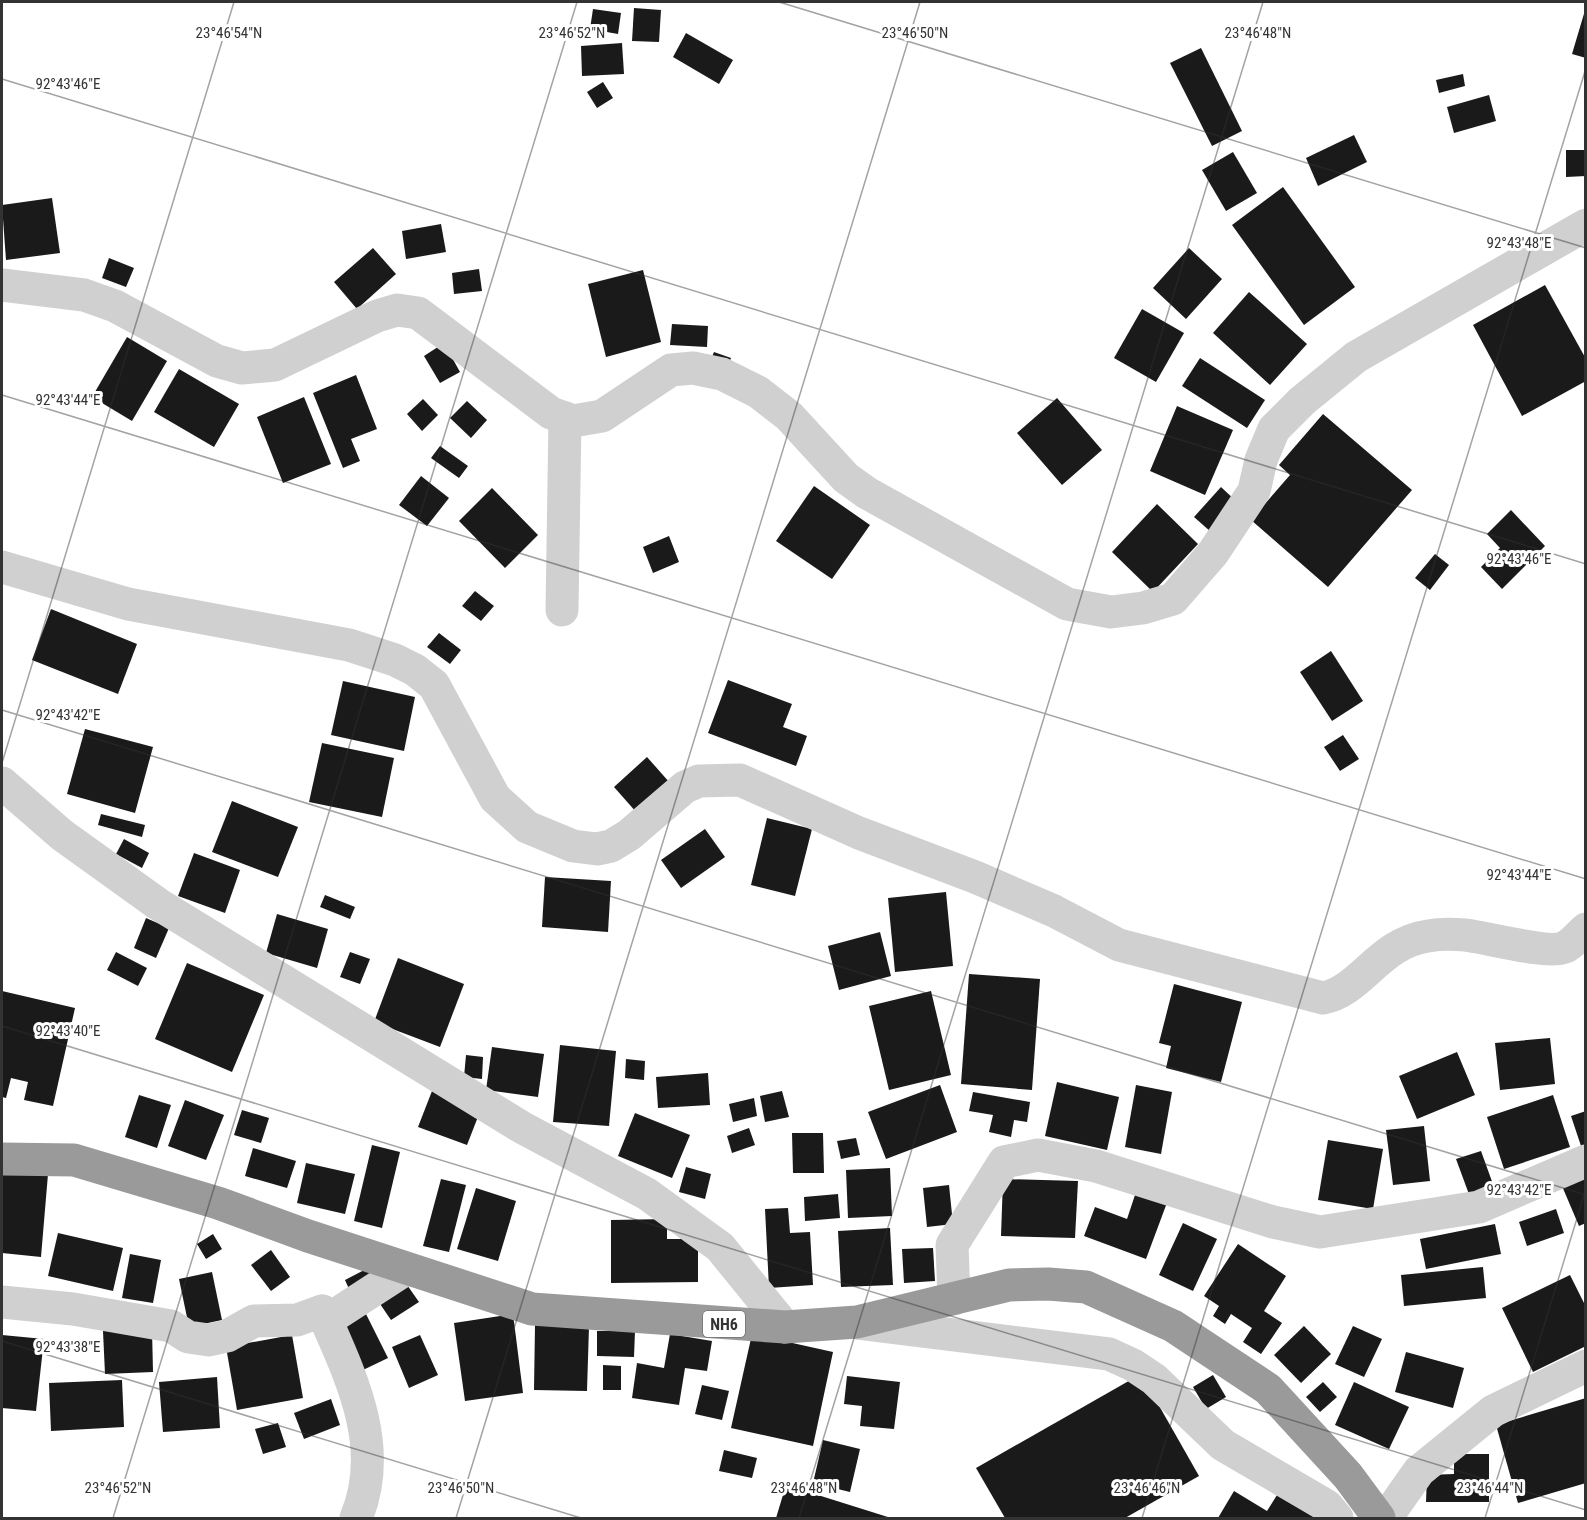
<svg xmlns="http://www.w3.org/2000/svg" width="1587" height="1520" font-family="'Roboto Condensed',sans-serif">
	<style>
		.building { fill: #1a1a1a }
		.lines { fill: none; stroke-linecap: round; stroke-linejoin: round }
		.minor { stroke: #d0d0d0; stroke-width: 33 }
		.highway { stroke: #9a9a9a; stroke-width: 33 }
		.ticks { fill: none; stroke: #333; stroke-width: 1.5; stroke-opacity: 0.45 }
		.labels { text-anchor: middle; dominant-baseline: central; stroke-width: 6; stroke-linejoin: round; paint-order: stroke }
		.shield { fill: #fff; stroke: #707070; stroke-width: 1.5 }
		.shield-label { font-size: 16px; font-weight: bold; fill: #333 }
		.ticks-label { font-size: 15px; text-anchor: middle; fill: #333; stroke: #fff; stroke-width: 6; stroke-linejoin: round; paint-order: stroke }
	</style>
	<rect width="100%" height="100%" fill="#fff"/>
	<g class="building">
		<polygon points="1586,7 1586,58 1572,54"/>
		<polygon points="634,8 661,10 659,42 632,41"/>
		<polygon points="593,9 621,13 618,34 590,29"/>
		<polygon points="686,33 733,60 719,84 673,57"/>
		<polygon points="622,43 624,74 582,76 581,46"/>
		<polygon points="1201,48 1242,131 1212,146 1170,63"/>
		<polygon points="1463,74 1465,86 1439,93 1436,80"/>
		<polygon points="603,82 613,98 597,108 587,92"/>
		<polygon points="1489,95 1496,121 1454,133 1447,107"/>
		<polygon points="1354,135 1367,162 1318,186 1306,158"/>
		<polygon points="1566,150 1586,150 1586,176 1566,177"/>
		<polygon points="1233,152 1257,193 1226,211 1202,170"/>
		<polygon points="1283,187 1355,287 1304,325 1232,225"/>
		<polygon points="52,198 60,253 6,260 2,205"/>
		<polygon points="441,224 446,252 406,259 402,231"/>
		<polygon points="373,248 396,274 357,309 334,282"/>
		<polygon points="1189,248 1222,279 1186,319 1153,288"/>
		<polygon points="109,258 134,268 126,287 102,278"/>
		<polygon points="479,269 482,291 454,294 452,273"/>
		<polygon points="643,270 661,342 606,357 588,284"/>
		<polygon points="1545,285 1586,359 1586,381 1522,416 1473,325"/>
		<polygon points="1249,292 1307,344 1270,385 1213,333"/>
		<polygon points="1142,309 1184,333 1156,382 1114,358"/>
		<polygon points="672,324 708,326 707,347 670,345"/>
		<polygon points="127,337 167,361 132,421 92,397"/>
		<polygon points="444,343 460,372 440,383 424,356"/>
		<polygon points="714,352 731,358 727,368 710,361"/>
		<polygon points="1200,358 1265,400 1247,428 1182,386"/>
		<polygon points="179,369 239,404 214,447 154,412"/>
		<polygon points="356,375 377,429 351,439 360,461 343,468 313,393"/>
		<polygon points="304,397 331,464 283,483 257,417"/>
		<polygon points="1057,398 1102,450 1062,485 1017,433"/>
		<polygon points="423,399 438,415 422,431 407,414"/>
		<polygon points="467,401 487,420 471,438 450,418"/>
		<polygon points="1177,406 1233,430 1205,495 1150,471"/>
		<polygon points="1323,414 1412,490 1328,587 1251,520 1290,475 1279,465"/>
		<polygon points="440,446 468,466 459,478 431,458"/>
		<polygon points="421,476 449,498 427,526 399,505"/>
		<polygon points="814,486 870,525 832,579 776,541"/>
		<polygon points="1221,487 1237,502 1211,532 1194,517"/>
		<polygon points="492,488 538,535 505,568 459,521"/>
		<polygon points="1157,504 1198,544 1153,592 1112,552"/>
		<polygon points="1511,510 1545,546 1502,589 1481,567 1500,548 1487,534"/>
		<polygon points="669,536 679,562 653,573 643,547"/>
		<polygon points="1435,554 1449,565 1430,590 1415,578"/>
		<polygon points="475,591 494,606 481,621 462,606"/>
		<polygon points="51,609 137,644 118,694 32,660"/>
		<polygon points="439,633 461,650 450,664 427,647"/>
		<polygon points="1331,651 1363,701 1332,721 1300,672"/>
		<polygon points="728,680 792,704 783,727 807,736 796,766 708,733"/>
		<polygon points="343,681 415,697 404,751 331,735"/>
		<polygon points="85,729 153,747 135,813 67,794"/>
		<polygon points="1343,735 1359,759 1340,771 1324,747"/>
		<polygon points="322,743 394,758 382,817 309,802"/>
		<polygon points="647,757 670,783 637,813 614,787"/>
		<polygon points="232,801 298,827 278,877 212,852"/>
		<polygon points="101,814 145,825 142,837 98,825"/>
		<polygon points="767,818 812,829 795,896 751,885"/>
		<polygon points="705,829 725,857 681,888 661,860"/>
		<polygon points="124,839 149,853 142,868 116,854"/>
		<polygon points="194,853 240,870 225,913 178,896"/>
		<polygon points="545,877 611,881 608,932 542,927"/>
		<polygon points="946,892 953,966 895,972 888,898"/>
		<polygon points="325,895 355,907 350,919 320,907"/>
		<polygon points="277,914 328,929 317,968 266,953"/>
		<polygon points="146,918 169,928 156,958 134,948"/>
		<polygon points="880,932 891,976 839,990 828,946"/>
		<polygon points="116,952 147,968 138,986 107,970"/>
		<polygon points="350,952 370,959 360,984 340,977"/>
		<polygon points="398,958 464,984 440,1047 374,1022"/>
		<polygon points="187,963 264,995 232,1072 155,1039"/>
		<polygon points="969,974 1040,979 1032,1090 961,1084"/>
		<polygon points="1174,984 1242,1002 1221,1082 1166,1068 1171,1046 1159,1043"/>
		<polygon points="2,991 75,1008 53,1106 24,1100 28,1082 11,1078 6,1098 2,1097"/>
		<polygon points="931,991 951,1075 889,1090 869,1006"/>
		<polygon points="1550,1038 1555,1084 1500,1090 1495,1043"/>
		<polygon points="560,1045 616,1051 609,1126 553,1122"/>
		<polygon points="492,1047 544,1054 538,1097 486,1090"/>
		<polygon points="1457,1052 1475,1095 1417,1119 1399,1076"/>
		<polygon points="466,1055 483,1057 482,1079 464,1077"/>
		<polygon points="626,1059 645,1061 644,1080 625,1078"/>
		<polygon points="708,1073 710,1105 658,1108 656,1077"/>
		<polygon points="1057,1082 1119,1097 1107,1150 1045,1136"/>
		<polygon points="940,1085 957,1132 886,1159 868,1112"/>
		<polygon points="1136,1085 1172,1092 1161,1154 1125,1147"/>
		<polygon points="432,1091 481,1109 467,1145 418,1127"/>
		<polygon points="782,1091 789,1117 765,1122 760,1096"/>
		<polygon points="973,1092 1030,1102 1027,1122 1014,1120 1011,1137 989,1132 993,1115 969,1111"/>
		<polygon points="139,1095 171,1105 157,1148 125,1137"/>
		<polygon points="1553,1095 1570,1147 1504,1169 1487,1117"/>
		<polygon points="754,1098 757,1116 733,1122 729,1104"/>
		<polygon points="185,1100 224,1115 206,1160 168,1146"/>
		<polygon points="242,1110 269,1118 261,1143 234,1135"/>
		<polygon points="1586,1111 1586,1144 1581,1146 1571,1116"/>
		<polygon points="635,1113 690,1135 672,1178 618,1156"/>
		<polygon points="1424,1126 1430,1181 1393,1185 1386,1130"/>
		<polygon points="749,1128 755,1145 732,1153 727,1136"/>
		<polygon points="792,1133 823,1133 824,1173 793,1173"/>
		<polygon points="856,1138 860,1155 841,1159 837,1141"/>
		<polygon points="1328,1140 1383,1149 1373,1209 1318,1200"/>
		<polygon points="372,1145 400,1152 382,1228 354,1221"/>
		<polygon points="253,1148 296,1161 287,1188 245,1176"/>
		<polygon points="1481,1151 1494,1187 1470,1197 1456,1159"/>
		<polygon points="306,1163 355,1174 345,1214 297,1203"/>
		<polygon points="686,1167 711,1174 705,1199 679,1192"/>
		<polygon points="890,1168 892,1216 848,1218 846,1170"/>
		<polygon points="2,1170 48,1174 41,1257 2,1253"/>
		<polygon points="1586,1176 1586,1223 1579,1226 1562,1186"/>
		<polygon points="441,1179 466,1185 449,1252 423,1246"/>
		<polygon points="1003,1179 1078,1181 1075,1238 1001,1236"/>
		<polygon points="949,1185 953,1224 927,1227 923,1188"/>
		<polygon points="476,1188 516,1201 498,1261 457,1249"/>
		<polygon points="1137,1189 1168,1200 1146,1259 1084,1236 1095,1207 1127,1219"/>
		<polygon points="838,1194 840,1218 805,1221 804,1197"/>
		<polygon points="788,1208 790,1233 810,1232 813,1285 769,1288 765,1209"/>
		<polygon points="1556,1209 1564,1233 1527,1246 1519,1222"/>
		<polygon points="667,1219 667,1239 698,1239 698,1282 611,1283 611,1220"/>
		<polygon points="1183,1223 1217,1239 1193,1291 1159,1275"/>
		<polygon points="1495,1224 1501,1254 1426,1269 1420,1239"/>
		<polygon points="890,1228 893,1285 841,1287 838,1231"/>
		<polygon points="58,1233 123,1248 113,1291 48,1276"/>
		<polygon points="213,1234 222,1249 206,1259 197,1244"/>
		<polygon points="1238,1244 1286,1276 1264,1311 1282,1323 1261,1354 1243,1342 1252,1328 1231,1314 1225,1324 1213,1316 1219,1306 1204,1296"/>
		<polygon points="933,1248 935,1281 904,1283 902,1249"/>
		<polygon points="271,1250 290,1277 271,1291 251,1265"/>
		<polygon points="130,1254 161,1260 153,1303 122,1298"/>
		<polygon points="370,1267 374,1277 349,1289 345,1280"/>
		<polygon points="1483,1267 1486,1298 1404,1306 1401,1275"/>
		<polygon points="212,1272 222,1320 189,1327 179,1279"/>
		<polygon points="1570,1275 1586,1307 1586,1346 1533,1372 1502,1308"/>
		<polygon points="405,1282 419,1302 391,1320 378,1301"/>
		<polygon points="366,1314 388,1358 363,1370 342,1325"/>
		<polygon points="513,1314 523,1393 465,1401 454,1323"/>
		<polygon points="535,1325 589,1326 587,1391 534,1390"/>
		<polygon points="1304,1326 1331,1354 1301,1383 1274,1355"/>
		<polygon points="1353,1326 1382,1339 1364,1377 1335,1364"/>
		<polygon points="152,1329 153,1372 105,1374 103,1331"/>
		<polygon points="597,1331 635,1331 634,1357 597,1356"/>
		<polygon points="670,1334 712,1341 707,1371 685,1368 679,1405 632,1398 637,1363 664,1368"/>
		<polygon points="752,1334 833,1352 813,1446 731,1428"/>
		<polygon points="2,1335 44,1339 36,1411 2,1408"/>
		<polygon points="292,1335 303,1398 237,1410 226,1347"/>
		<polygon points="420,1335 438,1375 409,1388 392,1347"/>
		<polygon points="1406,1352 1464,1368 1453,1408 1395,1392"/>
		<polygon points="603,1365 621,1366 621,1390 603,1390"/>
		<polygon points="1141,1374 1199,1476 1125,1518 1005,1518 976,1468"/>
		<polygon points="1213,1375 1226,1397 1206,1409 1193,1387"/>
		<polygon points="847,1376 900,1382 894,1429 860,1426 862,1406 844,1404"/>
		<polygon points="217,1377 220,1428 163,1432 159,1382"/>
		<polygon points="122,1380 124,1427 51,1431 49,1383"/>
		<polygon points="1323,1382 1337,1397 1320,1412 1306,1397"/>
		<polygon points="1354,1382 1409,1407 1389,1449 1335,1425"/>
		<polygon points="702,1385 729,1391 722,1420 695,1414"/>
		<polygon points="1586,1398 1586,1483 1518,1503 1496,1425"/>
		<polygon points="331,1399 340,1425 304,1439 294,1413"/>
		<polygon points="278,1423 286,1447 263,1454 255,1429"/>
		<polygon points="823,1440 860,1449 850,1492 813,1483"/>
		<polygon points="724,1450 757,1458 752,1478 719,1471"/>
		<polygon points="1454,1454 1489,1454 1489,1502 1426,1502 1427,1475 1454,1474"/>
		<polygon points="786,1485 891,1518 776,1518"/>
		<polygon points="1234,1491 1267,1511 1277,1495 1314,1517 1218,1518"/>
	</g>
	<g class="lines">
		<g class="minor">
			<polyline points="2,285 84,295 115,306 217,361 242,368 275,365 377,316 397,310 418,313 551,413 573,421 602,416 671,370 693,368 722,374 758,392 789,416 846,478 867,493 1067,604 1111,612 1143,608 1173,599 1213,553 1254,491 1261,460 1274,429 1302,401 1356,357 1586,225"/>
			<path d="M 2,567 L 128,604 L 349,645 L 395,660 L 415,670 L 434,685 L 495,798 L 527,827 L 573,846 L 597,849 L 611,846 L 629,835 L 685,787 L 699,781 L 740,780 L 859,833 L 975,877 L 1054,911 L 1119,945 L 1323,998 C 1361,991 1379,943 1428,936 C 1439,934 1453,934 1465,935 C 1485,937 1549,955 1565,947 C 1572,944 1579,935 1586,929"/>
			<polyline points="562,610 565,418"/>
			<polyline points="2,783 62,835 158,904 523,1128 647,1194 720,1247 785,1327"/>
			<polyline points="954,1299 952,1245 1004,1162 1038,1155 1096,1166 1273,1222 1320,1232 1479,1207 1586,1161"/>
			<polyline points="2,1302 73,1309 171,1326 188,1337 209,1340 227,1336 254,1321 297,1320 322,1311 332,1317 406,1269"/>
			<path d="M 322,1311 C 351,1377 386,1447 356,1518"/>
			<polyline points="858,1323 1109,1354 1133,1365 1154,1379 1223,1445 1327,1506 1337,1518"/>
			<polyline points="1386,1518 1419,1471 1493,1411 1586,1366"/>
		</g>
		<polyline class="highway" points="2,1159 74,1160 218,1203 308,1236 532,1309 785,1327 857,1322 1009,1285 1048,1284 1086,1287 1173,1326 1268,1389 1348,1476 1379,1518"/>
	</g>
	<path class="ticks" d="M 779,2 L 1586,248M 2,79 L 1586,564M 2,395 L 1586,879M 2,710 L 1586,1195M 2,763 L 234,2M 2,1026 L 1586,1510M 2,1341 L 581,1518M 113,1518 L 577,2M 456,1518 L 920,2M 799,1518 L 1263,2M 1142,1518 L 1586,68M 1485,1518 L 1586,1189"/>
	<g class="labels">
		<rect class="shield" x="703" y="1311" width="42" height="26" rx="4.5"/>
		<g class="shield-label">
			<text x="724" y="1324">NH6</text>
		</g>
	</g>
	<g class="ticks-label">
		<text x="229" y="38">23°46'54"N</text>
		<text x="572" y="38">23°46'52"N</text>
		<text x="915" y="38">23°46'50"N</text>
		<text x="1258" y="38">23°46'48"N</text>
		<text x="68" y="89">92°43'46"E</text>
		<text x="1519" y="248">92°43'48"E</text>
		<text x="68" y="405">92°43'44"E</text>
		<text x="1519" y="564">92°43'46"E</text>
		<text x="68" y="720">92°43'42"E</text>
		<text x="1519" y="880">92°43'44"E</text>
		<text x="68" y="1036">92°43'40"E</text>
		<text x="1519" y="1195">92°43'42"E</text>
		<text x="68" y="1352">92°43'38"E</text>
		<text x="118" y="1493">23°46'52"N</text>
		<text x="461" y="1493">23°46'50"N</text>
		<text x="804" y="1493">23°46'48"N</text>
		<text x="1147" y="1493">23°46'46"N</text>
		<text x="1490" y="1493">23°46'44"N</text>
	</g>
	<rect width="1587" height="1520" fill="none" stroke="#333333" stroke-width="6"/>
</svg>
